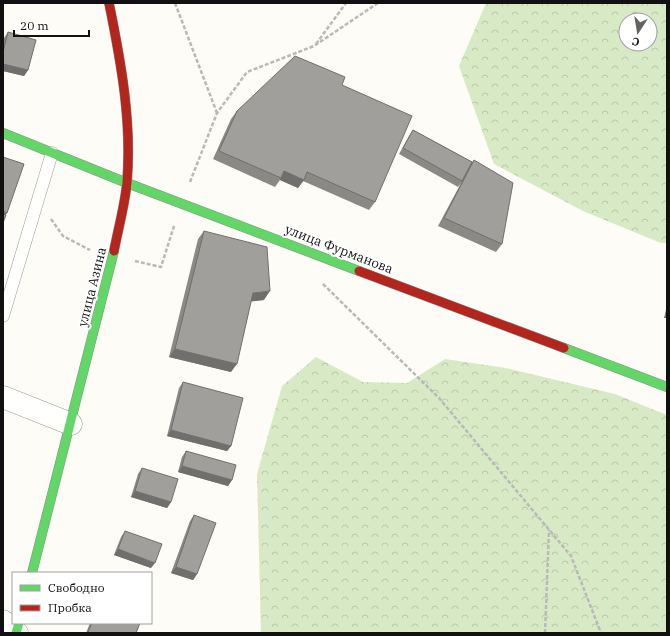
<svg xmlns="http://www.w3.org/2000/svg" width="670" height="636" font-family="'IBM Plex Serif',serif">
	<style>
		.forest { fill: url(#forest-crowns); fill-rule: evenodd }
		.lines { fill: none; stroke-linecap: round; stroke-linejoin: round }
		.lane-casing { stroke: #979795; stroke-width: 13 }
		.street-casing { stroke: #979795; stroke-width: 23 }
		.fast-casing { stroke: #8e8d8b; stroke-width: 10 }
		.jam-casing { stroke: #8e8d8b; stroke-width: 10 }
		.path { stroke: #b9b9b8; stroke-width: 2.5; stroke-dasharray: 4 2; stroke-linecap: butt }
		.lane { stroke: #fffffe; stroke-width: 12 }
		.street { stroke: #fffffe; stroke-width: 22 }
		.fast { stroke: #63d668; stroke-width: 9 }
		.jam { stroke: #b3261e; stroke-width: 9 }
		.wall { fill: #8a8986 }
		.shaded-wall { fill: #716f6d }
		.building { fill: #a19f9c; stroke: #716f6d }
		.labels { text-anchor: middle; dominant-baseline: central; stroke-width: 4; stroke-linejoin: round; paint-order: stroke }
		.street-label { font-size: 13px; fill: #111; stroke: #fff }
	</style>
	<defs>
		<pattern id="forest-crowns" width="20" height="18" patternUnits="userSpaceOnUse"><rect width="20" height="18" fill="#d8eac5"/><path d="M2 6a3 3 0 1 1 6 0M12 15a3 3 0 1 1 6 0" fill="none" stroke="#b8c8a8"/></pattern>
	</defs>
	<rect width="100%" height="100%" fill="#fdfcf7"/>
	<g class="forest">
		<path d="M 486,3 L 667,3 L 667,243 L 661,243 L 585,212 L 494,164 L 459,66 ZM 626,20 L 650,20 L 650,44 L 626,44 Z"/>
		<polygon points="316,357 363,382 407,383 445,359 506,368 615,394 667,415 667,633 261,633 257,474 282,386"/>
	</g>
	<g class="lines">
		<g class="lane-casing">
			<polyline id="lane" points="3,316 52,153"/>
		</g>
		<g class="street-casing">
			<g id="street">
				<polyline points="3,397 71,424"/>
				<polyline points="3,621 17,633"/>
			</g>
		</g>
		<g class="fast-casing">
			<g id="fast">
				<polyline points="3,133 127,183 359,271"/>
				<polyline points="564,348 667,387"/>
				<polyline points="32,573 114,251"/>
				<polyline points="16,633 19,623"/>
			</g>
		</g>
		<g class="jam-casing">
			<g id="jam">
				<path d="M 109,3 C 121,62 132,122 127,182 C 125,205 118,229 114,251"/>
				<polyline points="359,271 564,348"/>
			</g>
		</g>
		<g class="path">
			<polyline points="175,3 217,113"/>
			<polyline points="316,44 346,3"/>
			<polyline points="190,182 217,113 247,72 314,46 378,3"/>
			<polyline points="51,219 63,236 90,250"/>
			<polyline points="135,261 161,267 174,226"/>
			<polyline points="323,284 439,398 571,556 601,633"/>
			<polyline points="545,633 549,530"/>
		</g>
		<use href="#lane" class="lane"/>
		<use href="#street" class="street"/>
		<use href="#fast" class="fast"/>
		<use href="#jam" class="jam"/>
	</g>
	<g class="wall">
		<polygon points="8,32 28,70 24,76 3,71 3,41 4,38"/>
		<polygon points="342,85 375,202 369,210 303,181 298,188 280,180 275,187 213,159 231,119 237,111"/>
		<polygon points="413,130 472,162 474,160 502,244 496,252 438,226 461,183 458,187 399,154 409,136"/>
		<polygon points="204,231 264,300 251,301 231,372 169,357 198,239"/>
		<polygon points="667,305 667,318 664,318"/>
		<polygon points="183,382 231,446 227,451 167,436 179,388"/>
		<polygon points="186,451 232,480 228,486 178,472 182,457"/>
		<polygon points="142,468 171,502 167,508 131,497 138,474"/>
		<polygon points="194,515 197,574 193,580 171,573 190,521"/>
		<polygon points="125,531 151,568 114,555 121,537"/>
		<polygon points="90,623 140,623 136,633 86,633"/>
	</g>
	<g class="shaded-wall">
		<polygon points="3,64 28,70 24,76 3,71"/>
		<polygon points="284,171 304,180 298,188 280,180"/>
		<polygon points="3,211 7,213 3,219"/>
		<polygon points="270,291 264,300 247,302 253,293"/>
		<polygon points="666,315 667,315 667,318 664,318"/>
		<polygon points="175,349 237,364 231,372 169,357"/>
		<polygon points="171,430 231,446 227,451 167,436"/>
		<polygon points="182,466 232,480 228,486 178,472"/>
		<polygon points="135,491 171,502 167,508 131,497"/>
		<polygon points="118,549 155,563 151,568 114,555"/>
		<polygon points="176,567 197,574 193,580 171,573"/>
	</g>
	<g class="building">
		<polygon points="8,32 36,40 28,70 3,64 3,52"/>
		<polygon points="295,56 345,77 342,85 412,116 375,202 307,172 304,180 284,171 281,178 219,151 237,111"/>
		<polygon points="413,130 472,162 462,181 403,148"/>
		<polygon points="3,157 24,164 7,213 3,211"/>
		<polygon points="474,160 513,183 502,244 444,218"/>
		<polygon points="3,214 6,215 3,223"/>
		<polygon points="204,231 267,247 270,291 253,293 237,364 175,349"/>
		<polygon points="183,382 243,398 231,446 171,430"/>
		<polygon points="186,451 236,465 232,480 182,466"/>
		<polygon points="142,468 178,479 171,502 135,491"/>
		<polygon points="194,515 216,523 197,574 176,567"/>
		<polygon points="125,531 162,544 155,563 118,549"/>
		<polygon points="92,623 140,623 136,633 91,633 88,632"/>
	</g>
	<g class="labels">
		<g class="street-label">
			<text transform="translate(339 249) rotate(21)">улица Фурманова</text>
			<text transform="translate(92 287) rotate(-76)">улица Азина</text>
		</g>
	</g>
	<rect width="670" height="636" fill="none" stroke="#111111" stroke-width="8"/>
	<rect x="12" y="572" width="140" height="52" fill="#ffffff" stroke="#a0a0a0"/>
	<rect x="20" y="585" width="20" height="6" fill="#63d668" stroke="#a0a0a0"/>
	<text x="48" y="592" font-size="12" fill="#111111">Свободно</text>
	<rect x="20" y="605" width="20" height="6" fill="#b3261e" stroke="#a0a0a0"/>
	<text x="48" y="612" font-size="12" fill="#111111">Пробка</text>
	<g transform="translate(638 32) rotate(192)"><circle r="19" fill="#ffffff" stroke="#a0a0a0"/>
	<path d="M0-3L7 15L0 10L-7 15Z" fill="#646362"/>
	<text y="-6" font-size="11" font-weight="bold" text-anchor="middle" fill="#111111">С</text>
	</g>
	<path d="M14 30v6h75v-6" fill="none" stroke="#111111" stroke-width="2"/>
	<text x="20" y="30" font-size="12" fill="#111111" stroke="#ffffff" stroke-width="3" paint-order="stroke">20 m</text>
</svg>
